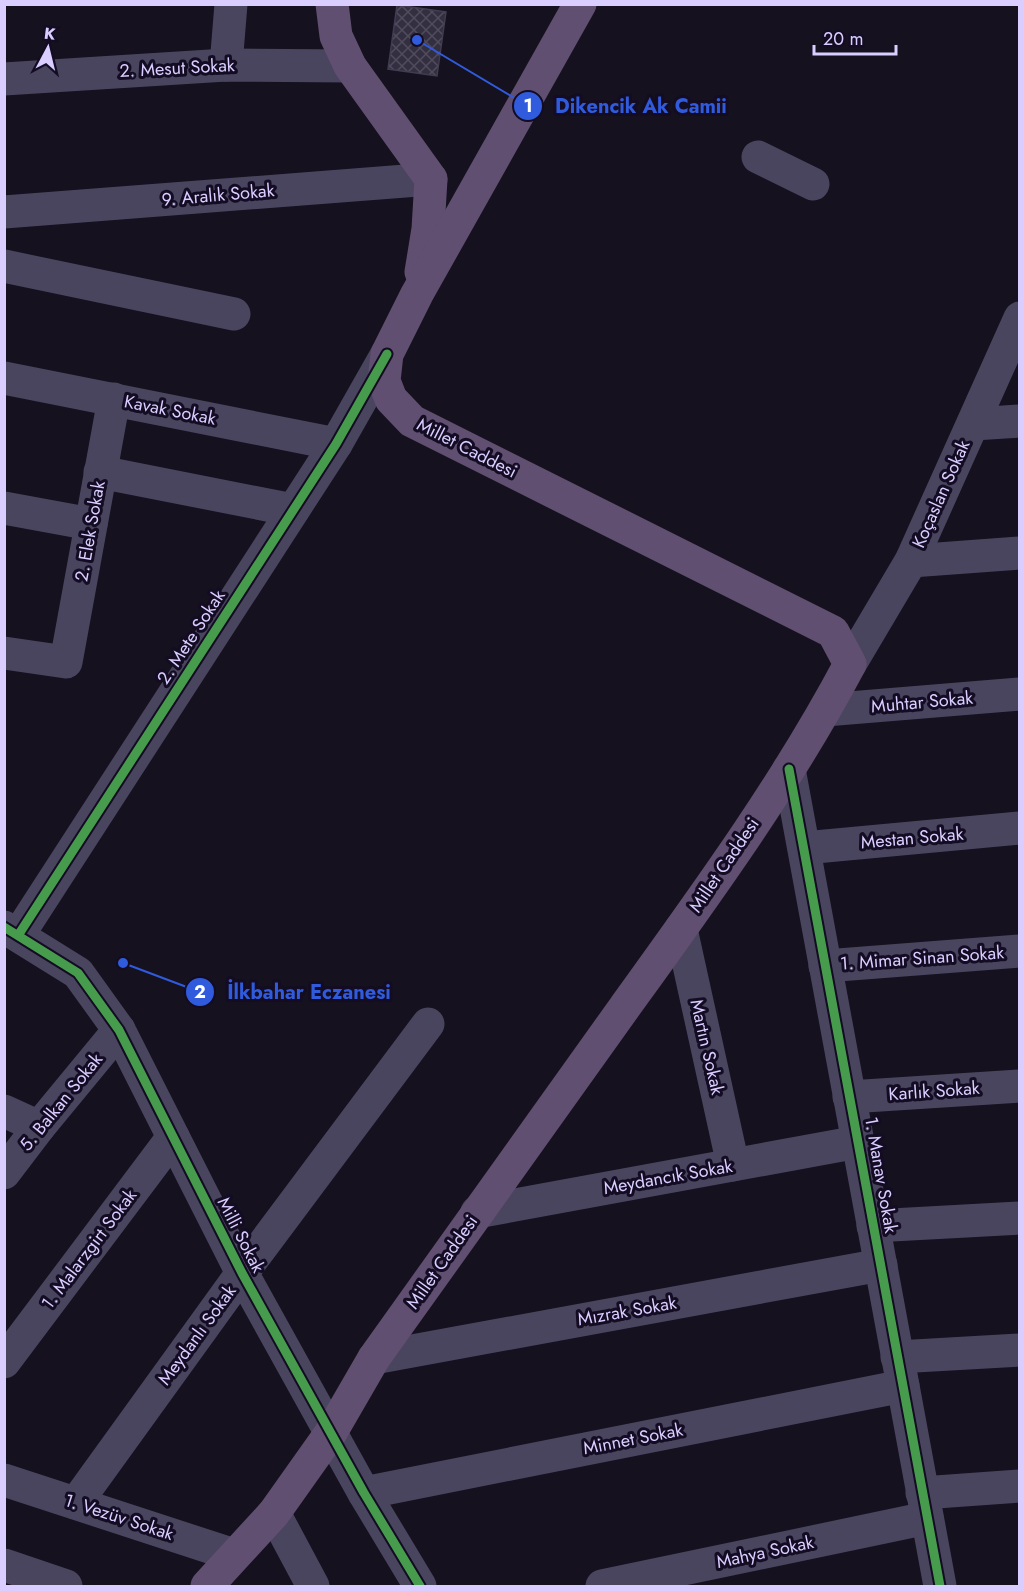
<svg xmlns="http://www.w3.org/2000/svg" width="1024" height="1591" font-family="Jost,sans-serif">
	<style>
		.building { fill: url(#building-cross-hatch); stroke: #423b52; stroke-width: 1.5 }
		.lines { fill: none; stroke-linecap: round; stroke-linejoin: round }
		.minor { stroke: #4a455f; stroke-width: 33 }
		.major { stroke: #604f70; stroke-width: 33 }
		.cycleway-casing { stroke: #130c23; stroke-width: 13 }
		.cycleway { stroke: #469c4c; stroke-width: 9 }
		.labels { text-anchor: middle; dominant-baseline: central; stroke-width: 6; stroke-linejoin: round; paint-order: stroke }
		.street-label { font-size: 18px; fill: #d9ceff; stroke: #130c23 }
		.leader { fill: none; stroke: #305bdc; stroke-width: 2 }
		.callout-dot { fill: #305bdc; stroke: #130c23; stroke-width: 2 }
		.mark-label { font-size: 18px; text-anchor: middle; font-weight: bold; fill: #fff }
		.callout-label { font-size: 20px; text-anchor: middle; font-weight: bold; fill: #305bdc; stroke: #130c23; stroke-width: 6; stroke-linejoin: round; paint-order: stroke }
	</style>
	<defs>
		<pattern id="building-cross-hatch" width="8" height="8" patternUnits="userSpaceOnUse" patternTransform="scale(1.5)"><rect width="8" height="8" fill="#332f40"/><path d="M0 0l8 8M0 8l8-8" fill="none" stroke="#504c5d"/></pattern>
	</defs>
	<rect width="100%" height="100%" fill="#15111e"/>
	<polygon class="building" points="397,5 446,12 437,76 388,69"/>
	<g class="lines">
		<g class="minor">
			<polyline points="226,65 231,4"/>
			<polyline points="4,79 226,65 350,66"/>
			<polyline points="758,157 813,184"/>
			<polyline points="4,212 431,179"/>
			<polyline points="4,266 234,314"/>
			<polyline points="4,378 336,444"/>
			<polyline points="973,424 1020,421"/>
			<polyline points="100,472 293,510"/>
			<polyline points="4,508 91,524"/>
			<polyline points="911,561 1020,553"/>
			<polyline points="4,653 66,662 114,399"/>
			<polyline points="850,664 911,561 1020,318"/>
			<polyline points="825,710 1020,694"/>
			<polyline points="789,769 940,1586"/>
			<polyline points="804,848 1020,828"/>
			<polyline points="4,927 78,973 119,1030 242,1273 364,1493 420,1586"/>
			<polyline points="681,929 733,1165"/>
			<polyline points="19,934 336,444 387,354"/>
			<polyline points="825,966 1020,951"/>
			<polyline points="849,1097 1020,1086"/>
			<polyline points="4,1111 39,1127"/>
			<polyline points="4,1173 39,1127 119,1030"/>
			<polyline points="477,1212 858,1142"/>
			<polyline points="873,1226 1020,1218"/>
			<polyline points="897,1357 1020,1350"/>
			<polyline points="374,1358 881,1265"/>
			<polyline points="4,1362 173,1137"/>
			<polyline points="4,1480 234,1555"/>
			<polyline points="364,1493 903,1386"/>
			<polyline points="922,1493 1020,1486"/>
			<polyline points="76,1503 242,1273 428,1024"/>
			<polyline points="274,1513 313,1586"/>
			<polyline points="4,1565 66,1586"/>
			<polyline points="602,1586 927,1518"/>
		</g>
		<g class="major">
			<polyline points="332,4 336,36 350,66 431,179 428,229 421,272"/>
			<path d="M 207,1586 L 274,1513 L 330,1434 L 374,1358 C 457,1241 540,1124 624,1008 C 704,897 786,785 850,664 L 833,632 L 412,421 L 391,399 L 384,381 L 387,354 L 417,294 L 580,4"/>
		</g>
		<g class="cycleway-casing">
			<g id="cycleway">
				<polyline points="789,769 940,1586"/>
				<polyline points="4,927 78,973 119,1030 242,1273 364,1493 420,1586"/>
				<polyline points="19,934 336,444 387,354"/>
			</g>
		</g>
		<use href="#cycleway" class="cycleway"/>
	</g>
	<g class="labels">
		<g class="street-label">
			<text transform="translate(177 68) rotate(-3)">2. Mesut Sokak</text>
			<text transform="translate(218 195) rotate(-5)">9. Aralık Sokak</text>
			<text transform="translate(170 410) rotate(11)">Kavak Sokak</text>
			<text transform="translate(467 448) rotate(27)">Millet Caddesi</text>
			<text transform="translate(941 494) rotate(-66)">Koçaslan Sokak</text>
			<text transform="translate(90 531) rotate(-80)">2. Elek Sokak</text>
			<text transform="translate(191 637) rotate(-57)">2. Mete Sokak</text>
			<text transform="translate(922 702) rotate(-5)">Muhtar Sokak</text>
			<text transform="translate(912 838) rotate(-5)">Mestan Sokak</text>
			<text transform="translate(724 865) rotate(-56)">Millet Caddesi</text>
			<text transform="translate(922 958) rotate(-4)">1. Mimar Sinan Sokak</text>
			<text transform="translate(707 1047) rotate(77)">Martın Sokak</text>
			<text transform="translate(934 1091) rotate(-4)">Karlık Sokak</text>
			<text transform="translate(61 1102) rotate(-51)">5. Balkan Sokak</text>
			<text transform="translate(881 1175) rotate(80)">1. Manav Sokak</text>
			<text transform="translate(668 1177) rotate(-10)">Meydancık Sokak</text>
			<text transform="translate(241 1235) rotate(63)">Milli Sokak</text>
			<text transform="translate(89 1249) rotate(-53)">1. Malarzgirt Sokak</text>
			<text transform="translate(442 1262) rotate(-55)">Millet Caddesi</text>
			<text transform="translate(627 1311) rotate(-10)">Mızrak Sokak</text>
			<text transform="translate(197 1335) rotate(-54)">Meydanlı Sokak</text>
			<text transform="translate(633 1439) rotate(-11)">Minnet Sokak</text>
			<text transform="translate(119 1517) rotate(18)">1. Vezüv Sokak</text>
			<text transform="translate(765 1552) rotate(-12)">Mahya Sokak</text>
		</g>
	</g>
	<path class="leader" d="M417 40L528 106M123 963L200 992"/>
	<g class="callout-dot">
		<circle cx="417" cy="40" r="6"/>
		<circle cx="123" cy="963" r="6"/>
		<circle cx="528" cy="106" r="15"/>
		<circle cx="200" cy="992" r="15"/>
	</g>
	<g class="mark-label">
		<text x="528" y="112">1</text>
		<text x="200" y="998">2</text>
	</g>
	<g class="callout-label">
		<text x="641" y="113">Dikencik Ak Camii</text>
		<text x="309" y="999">İlkbahar Eczanesi</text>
	</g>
	<rect width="1024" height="1591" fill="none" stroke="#d9ceff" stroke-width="12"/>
	<g transform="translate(48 48) rotate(7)" stroke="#130c23" stroke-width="4.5" paint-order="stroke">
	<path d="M0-4.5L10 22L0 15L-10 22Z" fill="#d9ceff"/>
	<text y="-9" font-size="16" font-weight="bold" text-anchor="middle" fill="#d9ceff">K</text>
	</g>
	<path d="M814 45v9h82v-9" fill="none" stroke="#d9ceff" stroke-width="3"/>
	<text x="823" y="45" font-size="18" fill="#d9ceff" stroke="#130c23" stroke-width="4.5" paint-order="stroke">20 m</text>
</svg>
